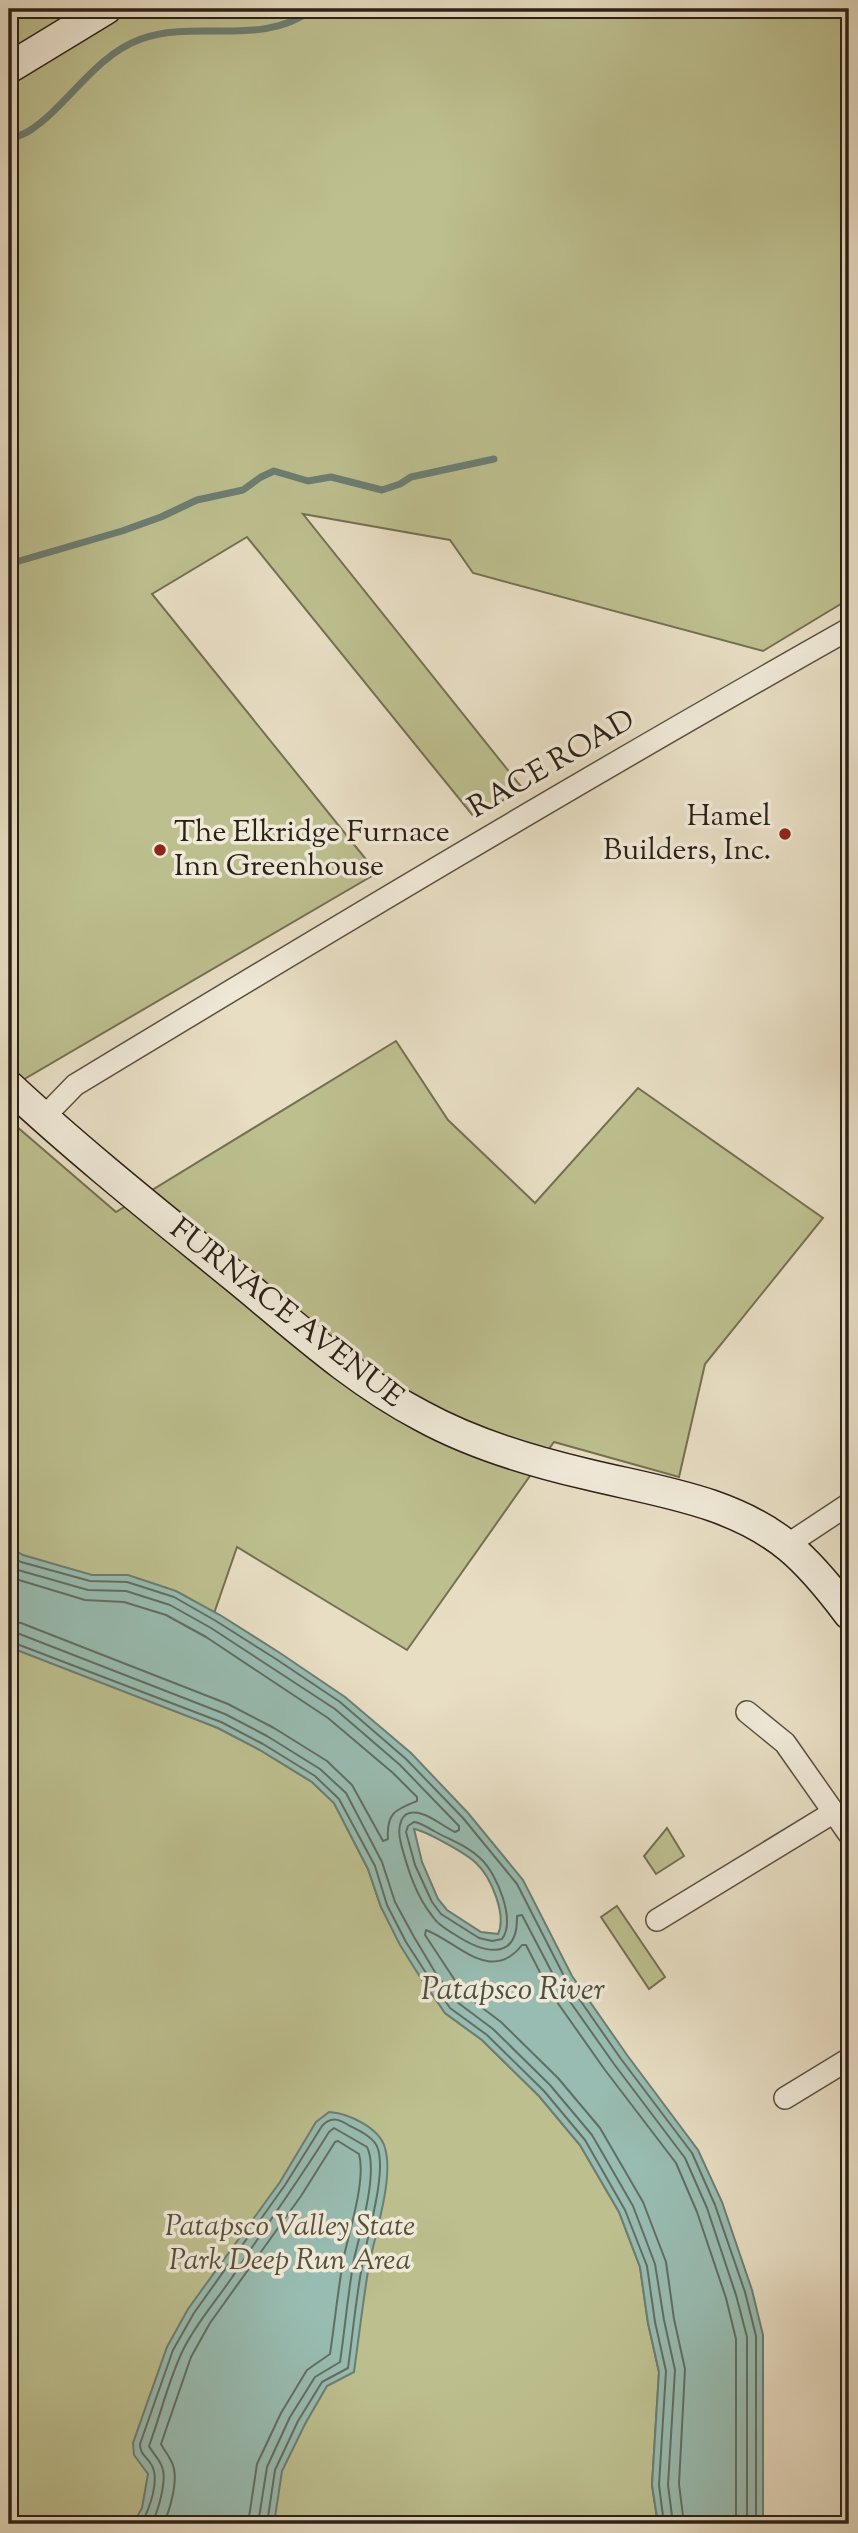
<svg xmlns="http://www.w3.org/2000/svg" width="858" height="2533" font-family="'Sorts Mill Goudy',serif">
	<style>
		.green { fill: #bdbf8f; stroke: #747052; stroke-width: 2 }
		.water { fill: #98bcb1; stroke: #6c7e73; stroke-width: 2; fill-rule: evenodd }
		.lines { fill: none; stroke-linecap: round; stroke-linejoin: round }
		.shore { stroke: #616e64; stroke-width: 2 }
		.stream { stroke: #6c7e73; stroke-width: 7 }
		.street-casing { stroke: #5a5042; stroke-width: 24 }
		.secondary-casing { stroke: #2a2016; stroke-width: 33 }
		.street { stroke: #f0ead9; stroke-width: 21 }
		.secondary { stroke: #f0ead9; stroke-width: 30 }
		.poi-dot { fill: #8f2418; stroke: #f0ead9; stroke-width: 2.5 }
		.labels { text-anchor: middle; dominant-baseline: central; stroke-width: 7; stroke-linejoin: round; paint-order: stroke }
		.street-label { font-size: 30px; fill: #2a2016; stroke: #f0ead9 }
		.poi-label { font-size: 30px; fill: #2a2016; stroke: #f0ead9; text-anchor: end }
		.park-label { font-size: 30px; font-style: italic; fill: #56503a; stroke: #f0ead9 }
		.water-label { font-size: 32px; font-style: italic; fill: #4b4f44; stroke: #f0ead9 }
	</style>
	<rect width="100%" height="100%" fill="#e8dec4"/>
	<filter id="stains"><feTurbulence type="fractalNoise" baseFrequency=".00286" numOctaves="4"/><feColorMatrix values="0 0 0 0 .2 0 0 0 0 .09 0 0 0 0 .02 0 0 0 .5 -.17"/></filter>
	<radialGradient id="worn" r=".72"><stop offset=".6" stop-color="#630" stop-opacity="0"/><stop offset="1" stop-color="#630" stop-opacity=".3"/></radialGradient>
	<g class="green">
		<polygon points="9,9 849,9 849,599 763,651 473,573 450,540 303,514 523,789 474,817 247,537 152,594 377,873 9,1088"/>
		<polygon points="396,1041 448,1120 535,1203 638,1088 823,1218 705,1364 679,1477 554,1442 407,1650 237,1547 180,1712 218,1728 260,1750 312,1782 334,1803 368,1869 381,1907 445,2013 482,2040 539,2096 580,2145 619,2212 640,2267 648,2323 659,2372 652,2485 658,2524 9,2524 9,1120 116,1212"/>
		<polygon points="667,1828 684,1856 656,1874 644,1856"/>
		<polygon points="617,1906 665,1977 649,1989 601,1917"/>
	</g>
	<g class="water">
		<path d="M 9,1547 L 23,1555 L 92,1575 L 128,1575 L 176,1591 L 220,1615 L 280,1653 L 345,1697 L 411,1753 L 468,1813 L 523,1880 L 572,1976 L 627,2055 L 698,2150 L 722,2202 L 752,2290 L 763,2335 L 763,2524 L 658,2524 L 652,2485 L 659,2372 L 648,2323 L 640,2267 L 619,2212 L 580,2145 L 539,2096 L 482,2040 L 445,2013 L 422,1980 L 400,1945 L 381,1907 L 368,1869 L 334,1803 L 312,1782 L 260,1750 L 218,1728 L 9,1647 ZM 414,1829 C 426,1831 467,1854 476,1863 C 491,1877 507,1915 498,1934 L 481,1932 L 447,1910 L 438,1899 L 422,1862 Z"/>
		<path d="M 329,2112 C 348,2113 380,2128 385,2148 C 394,2178 375,2234 369,2265 C 363,2301 359,2336 354,2372 L 327,2386 L 305,2424 L 282,2471 L 274,2524 L 133,2524 L 142,2508 L 148,2474 L 134,2455 L 133,2443 L 167,2347 L 188,2309 L 280,2182 L 316,2122 Z"/>
	</g>
	<g class="lines">
		<g class="shore">
			<polyline points="9,1555 21,1562 90,1581 127,1582 174,1597 216,1621 276,1659 340,1702 406,1759 463,1818 517,1884 566,1980 621,2059 692,2153 715,2205 745,2292 756,2336 756,2524"/>
			<path d="M 9,1565 L 18,1570 L 88,1590 L 126,1591 L 170,1605 L 211,1628 L 335,1709 L 400,1765 L 459,1826 L 459,1830 L 455,1832 C 444,1827 433,1817 422,1814 C 399,1807 397,1828 401,1844 C 408,1870 416,1896 433,1917 C 438,1925 446,1929 454,1934 C 481,1952 518,1964 517,1916 L 522,1915 L 559,1986 L 614,2064 L 685,2158 L 707,2208 L 736,2295 L 747,2337 L 747,2524"/>
			<path d="M 9,1577 L 85,1600 L 124,1602 L 166,1615 L 206,1637 L 328,1718 L 393,1773 L 417,1797 L 417,1801 C 397,1809 386,1812 388,1839 L 383,1841 L 352,1785 L 327,1761 L 274,1728 L 228,1704 L 21,1623 L 9,1621"/>
			<polyline points="9,1632 17,1633 225,1714 267,1736 320,1769 346,1793 382,1862 395,1902 414,1937 435,1972 457,2002 493,2029 550,2085 592,2135 633,2206 655,2264 664,2320 675,2370 668,2485 673,2524"/>
			<polyline points="9,1641 221,1722 263,1744 315,1776 339,1799 375,1866 387,1905 406,1942 428,1976 450,2008 487,2035 544,2091 585,2140 625,2210 647,2266 655,2322 666,2371 659,2485 664,2524"/>
			<path d="M 414,1822 C 422,1823 426,1827 434,1831 C 450,1840 468,1846 481,1859 C 497,1874 516,1920 502,1939 L 492,1941 L 479,1938 L 441,1914 L 432,1902 L 415,1865 L 406,1832 L 408,1826 Z"/>
			<path d="M 141,2524 C 149,2510 161,2479 151,2464 C 146,2456 140,2454 140,2444 L 173,2350 L 194,2313 L 285,2185 L 322,2126 C 331,2116 339,2119 350,2126 C 360,2131 375,2138 378,2149 C 386,2175 368,2233 363,2261 C 356,2296 353,2332 348,2368 L 322,2382 L 298,2421 L 275,2470 L 267,2524"/>
			<path d="M 151,2524 C 158,2513 166,2483 163,2470 C 161,2460 153,2454 149,2446 C 161,2414 168,2381 183,2350 C 197,2321 219,2298 237,2270 C 267,2224 300,2179 329,2132 L 334,2128 L 367,2147 C 379,2171 360,2233 354,2259 C 348,2293 345,2328 340,2362 L 315,2377 L 290,2417 L 267,2467 L 258,2524"/>
			<path d="M 163,2524 C 170,2511 177,2484 174,2469 C 172,2459 165,2452 161,2444 L 191,2357 L 210,2323 L 301,2196 L 335,2142 L 338,2141 L 359,2154 C 366,2179 350,2229 344,2256 C 338,2288 335,2321 330,2354 L 307,2370 L 281,2413 L 257,2464 L 248,2524"/>
			<path d="M 684,2524 L 679,2484 L 685,2369 L 674,2319 L 666,2262 L 643,2202 L 600,2128 L 558,2078 L 501,2022 L 464,1994 L 425,1935 L 426,1930 C 456,1941 491,1985 522,1945 L 526,1945 L 550,1992 L 605,2070 L 676,2163 L 697,2212 L 726,2298 L 736,2339 L 736,2524"/>
		</g>
		<g class="stream">
			<path d="M 9,139 C 15,137 23,135 29,131 C 69,105 94,56 141,39 C 197,19 262,48 313,9"/>
			<polyline points="9,564 122,531 161,517 197,500 243,490 261,477 274,471 308,481 331,477 382,490 400,484 411,477 494,459"/>
		</g>
		<g class="street-casing">
			<g id="street">
				<path d="M 43,1118 L 75,1085 C 331,930 588,776 849,629"/>
				<polyline points="787,1545 849,1504"/>
				<polyline points="747,1712 785,1743 849,1834"/>
				<polyline points="657,1920 834,1812"/>
				<polyline points="785,2098 849,2059"/>
			</g>
		</g>
		<g class="secondary-casing">
			<g id="secondary">
				<polyline points="9,68 106,9"/>
				<path d="M 9,1086 C 81,1153 159,1215 235,1277 C 295,1326 353,1380 422,1416 C 473,1444 530,1461 586,1474 C 655,1491 732,1500 789,1547 C 812,1566 831,1590 849,1614"/>
			</g>
		</g>
		<use href="#street" class="street"/>
		<use href="#secondary" class="secondary"/>
	</g>
	<g class="poi-dot">
		<circle cx="785" cy="834" r="7"/>
		<circle cx="160" cy="850" r="7"/>
	</g>
	<g class="labels">
		<g class="street-label">
			<text transform="translate(552 765) rotate(-30)">RACE ROAD</text>
			<text transform="translate(286 1314) rotate(38)">FURNACE AVENUE</text>
		</g>
		<g class="poi-label">
			<text x="771" y="817">Hamel<tspan x="771" dy="34">Builders, Inc.</tspan></text>
			<text x="174" y="833" text-anchor="start">The Elkridge Furnace<tspan x="174" dy="34">Inn Greenhouse</tspan></text>
		</g>
		<g class="park-label">
			<text x="290" y="2227">Patapsco Valley State<tspan x="290" dy="34">Park Deep Run Area</tspan></text>
		</g>
		<g class="water-label">
			<text x="513" y="1991">Patapsco River</text>
		</g>
	</g>
	<rect width="858" height="2533" fill="none" stroke="#e8dec4" stroke-width="35"/>
	<rect x="10" y="10" width="837" height="2512" fill="none" stroke="#2a2016" stroke-width="3.5"/>
	<rect x="18" y="18" width="823" height="2498" fill="none" stroke="#2a2016" stroke-width="2"/>
	<rect width="100%" height="100%" filter="url(#stains)"/>
	<rect width="100%" height="100%" fill="url(#worn)"/>
</svg>
